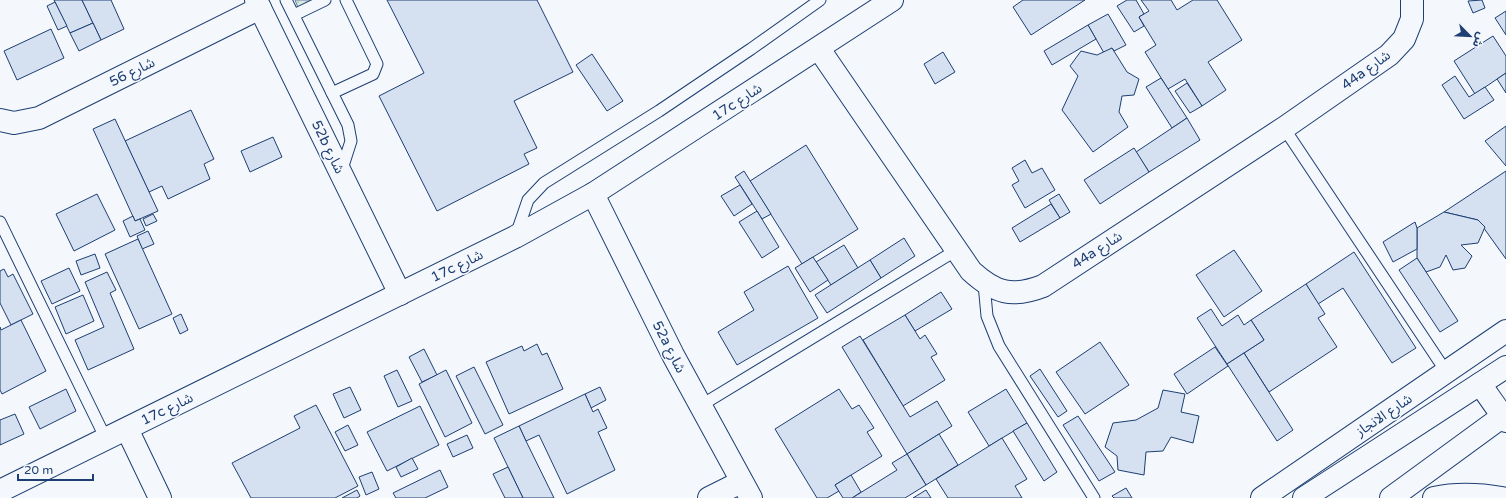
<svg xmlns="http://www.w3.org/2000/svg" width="1506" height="498" font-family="'Varela Round','Noto Sans Arabic',sans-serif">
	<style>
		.park { fill: url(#park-dots); stroke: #687fa3 }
		.building { fill: #d5e0f0; stroke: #1d3f73 }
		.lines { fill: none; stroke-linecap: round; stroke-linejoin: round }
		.lane-casing { stroke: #1d3f73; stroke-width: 13 }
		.street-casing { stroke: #1d3f73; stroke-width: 24 }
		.secondary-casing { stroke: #1d3f73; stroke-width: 24 }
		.lane { stroke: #f4f7fb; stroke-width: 11 }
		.street { stroke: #f4f7fb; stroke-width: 22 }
		.secondary { stroke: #f4f7fb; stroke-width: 22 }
		.labels { text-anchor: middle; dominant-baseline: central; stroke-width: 3; stroke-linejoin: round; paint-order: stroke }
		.street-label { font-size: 14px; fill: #1d3f73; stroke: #f4f7fb }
	</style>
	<defs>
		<pattern id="park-dots" width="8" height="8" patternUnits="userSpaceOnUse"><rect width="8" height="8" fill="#d7e8df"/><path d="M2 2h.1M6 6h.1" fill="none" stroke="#b8c8c3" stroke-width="1.8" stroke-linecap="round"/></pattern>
	</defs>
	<rect width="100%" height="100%" fill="#f4f7fb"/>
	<polygon class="park" points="295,0 317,0 299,10"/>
	<g class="building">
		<polygon points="54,0 82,0 93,23 70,33"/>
		<polygon points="82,0 111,0 124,29 101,40"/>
		<polygon points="387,0 537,0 573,72 514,101 537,148 524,154 529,164 437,211 379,96 424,73"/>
		<polygon points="1023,0 1085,0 1031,35 1013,7"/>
		<polygon points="1127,0 1136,0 1144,14 1139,17 1144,26 1134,32 1117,6"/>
		<polygon points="1141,0 1171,0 1177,10 1193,0 1217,0 1242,40 1208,62 1226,90 1202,106 1185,79 1168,89 1145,52 1156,45 1139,17 1149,11"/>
		<polygon points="1482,0 1485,8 1473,13 1468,1"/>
		<polygon points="55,2 67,26 58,30 47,6"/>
		<polygon points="1506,11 1506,35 1495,18"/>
		<polygon points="1108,14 1126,45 1114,51 1112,48 1104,53 1088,25"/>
		<polygon points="93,23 101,40 79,51 70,33"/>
		<polygon points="1088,25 1096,39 1052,65 1044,51"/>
		<polygon points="51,29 64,58 17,80 4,51"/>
		<polygon points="1493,36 1506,56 1506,73 1475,94 1454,61"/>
		<polygon points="1112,48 1127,72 1139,79 1134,95 1122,96 1119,112 1128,127 1093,152 1062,110 1078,76 1070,66 1081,51 1097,55"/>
		<polygon points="943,52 955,72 935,84 924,64"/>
		<polygon points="592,54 623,101 607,111 576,65"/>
		<polygon points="1506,73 1506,93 1497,79"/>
		<polygon points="1455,76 1469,97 1485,87 1494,100 1464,119 1442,85"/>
		<polygon points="1161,78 1187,118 1172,128 1146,87"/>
		<polygon points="1187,83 1202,106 1190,113 1175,91"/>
		<polygon points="191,110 214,159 204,164 210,179 168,199 162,186 149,192 125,141"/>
		<polygon points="1187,118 1200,140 1149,172 1136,152"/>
		<polygon points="115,119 158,211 135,221 93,129"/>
		<polygon points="1506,126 1506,166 1485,141"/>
		<polygon points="273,137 282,157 250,172 241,151"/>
		<polygon points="806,145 858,229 802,264 750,181"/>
		<polygon points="1134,148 1149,172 1100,204 1084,180"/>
		<polygon points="1025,160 1032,173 1042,168 1055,190 1025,208 1012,185 1019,181 1012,168"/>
		<polygon points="744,171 771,214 762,219 735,177"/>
		<polygon points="1506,171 1506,259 1478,220 1444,212"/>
		<polygon points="740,185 752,204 734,216 721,196"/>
		<polygon points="97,194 115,230 74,251 56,214"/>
		<polygon points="1059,194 1070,212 1060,218 1049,200"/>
		<polygon points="1051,204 1060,218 1020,242 1012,228"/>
		<polygon points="757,211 779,247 762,258 739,222"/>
		<polygon points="1444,212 1478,220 1485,227 1478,243 1461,245 1472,256 1465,268 1453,270 1446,255 1440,267 1426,272 1417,258 1417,228"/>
		<polygon points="153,214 157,221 146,226 143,219"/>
		<polygon points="133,216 135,221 140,219 145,230 130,237 123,221"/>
		<polygon points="1415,222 1417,228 1417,249 1393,262 1383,242"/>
		<polygon points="148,231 154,244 142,249 137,236"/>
		<polygon points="904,238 915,256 881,278 870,260"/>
		<polygon points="138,239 172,314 139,329 105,254"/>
		<polygon points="844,245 858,268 831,285 816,262"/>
		<polygon points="1234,250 1262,291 1224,317 1196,275"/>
		<polygon points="1354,252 1416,348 1392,363 1343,288 1318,304 1306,284"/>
		<polygon points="95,254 100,268 81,275 76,261"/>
		<polygon points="813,257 828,280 810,292 795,268"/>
		<polygon points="1417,258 1458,321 1440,332 1399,270"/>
		<polygon points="870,260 881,278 827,313 815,295"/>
		<polygon points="788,266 818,318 737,365 718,332 754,310 744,292"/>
		<polygon points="69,268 80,291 52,304 41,281"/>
		<polygon points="4,269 8,277 13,274 33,314 11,325 0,303 0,271"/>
		<polygon points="107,272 116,290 110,293 134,349 88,370 75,340 104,327 85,282"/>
		<polygon points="1306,284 1325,314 1318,318 1337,347 1269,392 1244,353 1264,340 1251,320"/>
		<polygon points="941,292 952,309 915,331 905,315"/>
		<polygon points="83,295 94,321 66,334 55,307"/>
		<polygon points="1211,309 1222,326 1238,315 1244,325 1251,320 1264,340 1227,364 1197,318"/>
		<polygon points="181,314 188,330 180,334 173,318"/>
		<polygon points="905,315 920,339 925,335 937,354 931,357 945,380 903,406 863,340"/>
		<polygon points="21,320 46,371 2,394 0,390 0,327 1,330"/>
		<polygon points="860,336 910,417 937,401 952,426 907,454 842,347"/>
		<polygon points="1100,342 1129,385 1085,414 1056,372"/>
		<polygon points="537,344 542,355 547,353 563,389 509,414 486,362 522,346 524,351"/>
		<polygon points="1215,347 1228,366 1187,394 1174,374"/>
		<polygon points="424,349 437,375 422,382 409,357"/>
		<polygon points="1244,353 1293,430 1277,441 1227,364"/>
		<polygon points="474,367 503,425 485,434 456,376"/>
		<polygon points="1040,369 1067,411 1058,417 1030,376"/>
		<polygon points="397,370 412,401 398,407 384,376"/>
		<polygon points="446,370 472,423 445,437 419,384"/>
		<polygon points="350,387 361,410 344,418 333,394"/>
		<polygon points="600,387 606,400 591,408 585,394"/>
		<polygon points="66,389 76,411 40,429 29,407"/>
		<polygon points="839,389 852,409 859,405 874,428 867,432 882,456 835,485 839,491 827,498 817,498 775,429"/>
		<polygon points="1006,389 1027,423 989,446 968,412"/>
		<polygon points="1163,390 1185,394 1181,412 1199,416 1193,443 1171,437 1163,451 1146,452 1144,475 1118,470 1117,456 1105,447 1113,423 1136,420 1158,408"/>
		<polygon points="585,394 593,412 598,409 607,428 598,432 615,470 567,494 539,435 526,441 519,426"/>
		<polygon points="316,405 358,486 335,498 251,498 232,463 300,428 294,416"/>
		<polygon points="420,406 439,445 387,471 367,432"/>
		<polygon points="15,414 24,434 0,445 0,420"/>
		<polygon points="1078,416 1115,472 1099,481 1063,425"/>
		<polygon points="1027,423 1057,472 1044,481 1013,431"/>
		<polygon points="348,425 358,445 345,451 335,432"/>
		<polygon points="519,426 526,441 554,498 523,498 494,438"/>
		<polygon points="939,434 958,465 926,485 907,454"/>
		<polygon points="467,435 473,448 453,457 447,444"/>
		<polygon points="1002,438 1027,479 1015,486 1022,498 948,498 936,479"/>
		<polygon points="907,454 926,485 905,498 852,498 897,470 892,463"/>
		<polygon points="412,458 418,469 401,477 396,467"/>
		<polygon points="508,467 523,498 505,498 493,474"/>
		<polygon points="440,470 448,487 425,498 396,498 393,493"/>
		<polygon points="372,472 379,489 366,495 359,477"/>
		<polygon points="851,475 861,492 852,498 843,498 835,485"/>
		<polygon points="1126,488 1132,498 1114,498 1112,496"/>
		<polygon points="357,490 360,496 357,498 342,498"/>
		<polygon points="926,490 931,498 913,498"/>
	</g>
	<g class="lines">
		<g class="lane-casing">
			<g id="lane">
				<polyline points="286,0 348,125 351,141 341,172"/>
				<polyline points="294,15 325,0"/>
				<polyline points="332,93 373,74 377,64 346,0"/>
				<polyline points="1284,128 1447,373"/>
				<polyline points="0,222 106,439"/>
				<polyline points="516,235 528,200 544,183 659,111 751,49 820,0"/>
				<polyline points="984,284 987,316 999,346 1094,498"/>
				<polyline points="700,406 955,251"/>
			</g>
		</g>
		<g class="street-casing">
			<g id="street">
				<polyline points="256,0 400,294"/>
				<path d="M 819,49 L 971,271 C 995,293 1012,298 1043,286 L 1284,128 L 1389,55 L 1404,39 L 1412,19 L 1412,0"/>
				<polyline points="0,120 14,123 39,118 260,8"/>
				<polyline points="593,194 673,355 751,498"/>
				<polyline points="1480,384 1506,421"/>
				<polyline points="127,429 160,498"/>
				<polyline points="0,491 515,237 593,194 892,0"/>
				<polyline points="709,498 741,482"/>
				<polyline points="1262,498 1506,331"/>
			</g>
		</g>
		<g class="secondary-casing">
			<g id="secondary">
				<polyline points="1304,498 1506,367"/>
				<polyline points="1391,498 1506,414"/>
				<path d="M 1434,498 C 1457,493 1478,494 1502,498"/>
			</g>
		</g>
		<use href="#lane" class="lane"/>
		<use href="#street" class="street"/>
		<use href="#secondary" class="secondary"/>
	</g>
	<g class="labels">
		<g class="street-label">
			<text transform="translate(1366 70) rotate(-36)">44a شارع</text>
			<text transform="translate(132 72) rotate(-26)">شارع 56</text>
			<text transform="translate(737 102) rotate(-33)">17c شارع</text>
			<text transform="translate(328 147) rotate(64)">52b شارع</text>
			<text transform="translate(1097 250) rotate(-33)">44a شارع</text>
			<text transform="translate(457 266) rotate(-26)">17c شارع</text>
			<text transform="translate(669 347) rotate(63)">52a شارع</text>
			<text transform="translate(167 409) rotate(-26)">17c شارع</text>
			<text transform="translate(1384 415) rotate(-34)">شارع الانجاز</text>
		</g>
	</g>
	<g transform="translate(1470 36) rotate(114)" stroke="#f4f7fb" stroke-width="3" paint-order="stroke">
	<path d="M0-3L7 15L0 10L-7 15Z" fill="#1d3f73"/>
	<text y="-6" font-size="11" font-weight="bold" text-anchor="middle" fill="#1d3f73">ش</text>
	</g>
	<path d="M18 474v6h75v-6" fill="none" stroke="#1d3f73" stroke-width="2"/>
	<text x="24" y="474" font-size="12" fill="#1d3f73" stroke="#f4f7fb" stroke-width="3" paint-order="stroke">20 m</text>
</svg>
